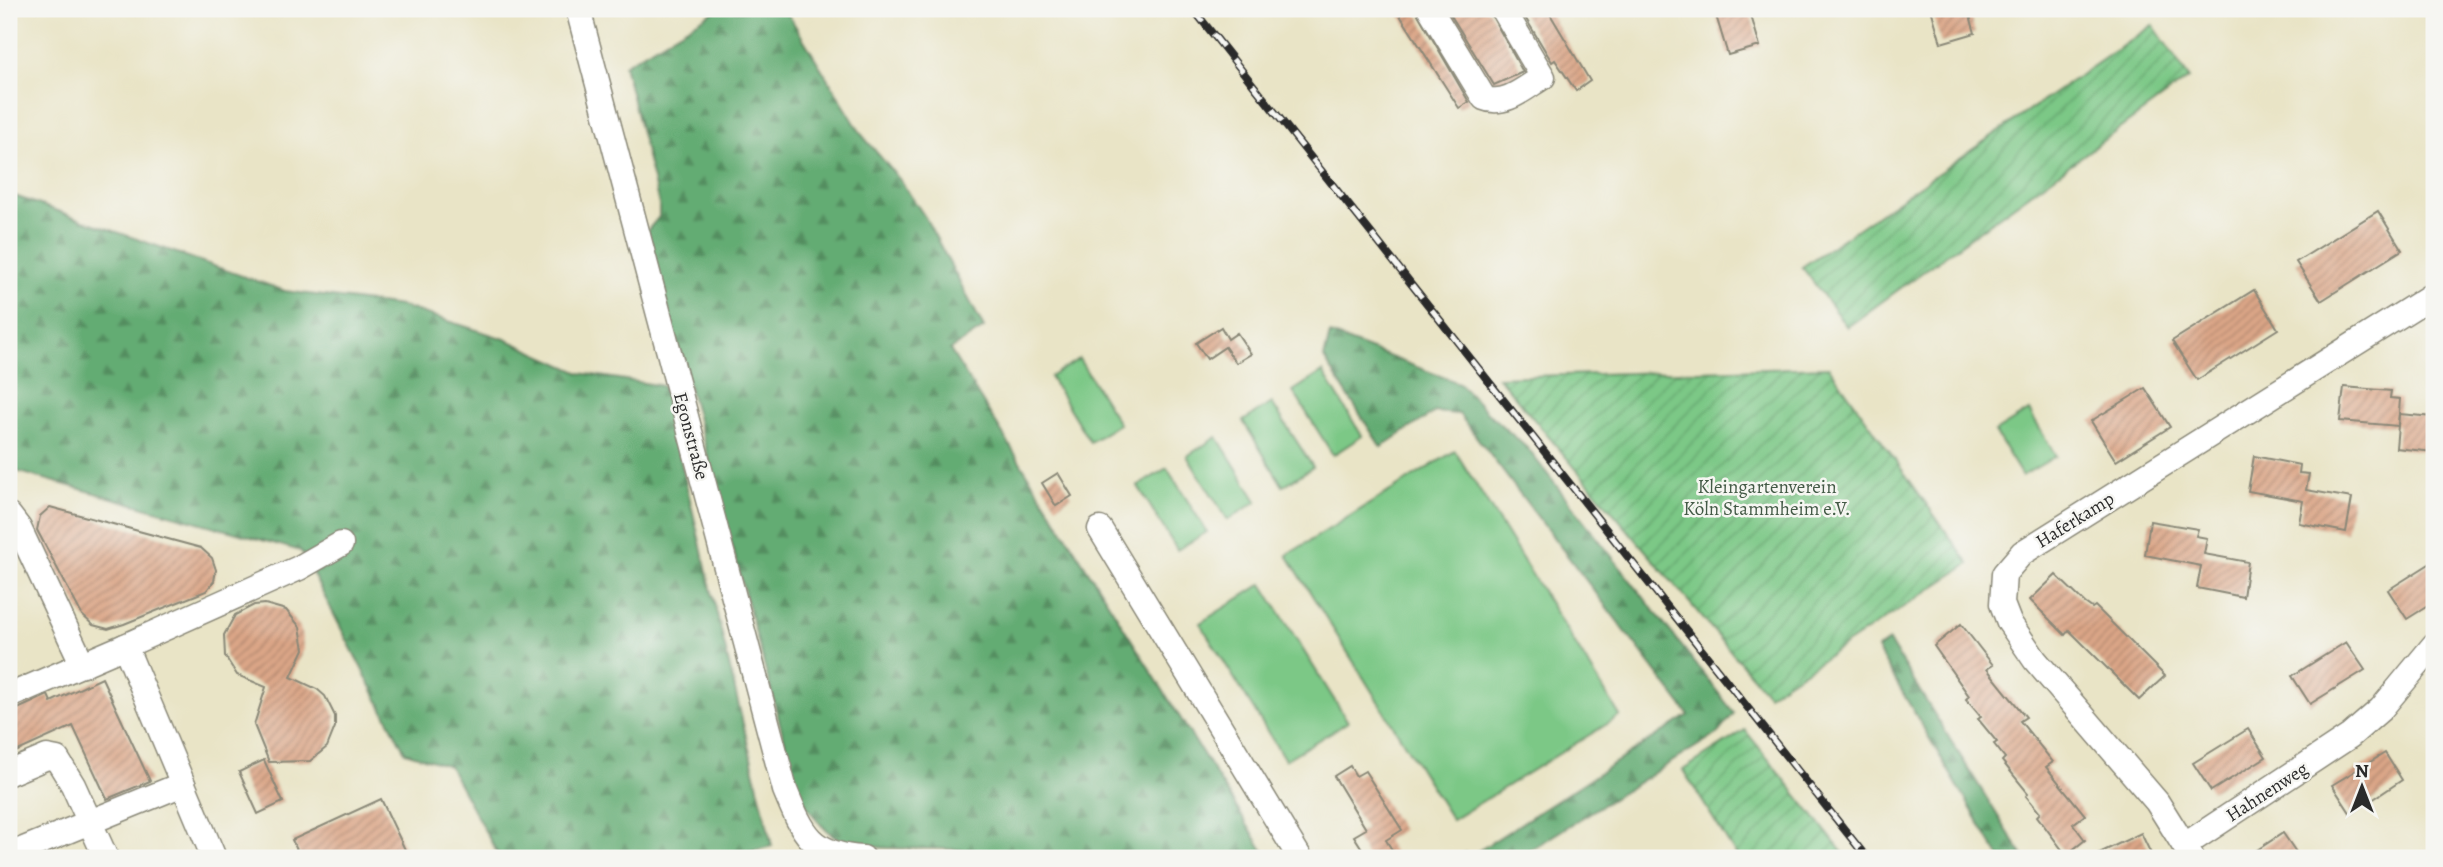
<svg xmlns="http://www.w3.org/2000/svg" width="2443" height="867" font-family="Alegreya,serif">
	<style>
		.green { fill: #7bc886; stroke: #537a58; stroke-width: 2 }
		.forest { fill: url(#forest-firs); stroke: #486c4f; stroke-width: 2 }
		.garden { fill: url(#garden-furrows); stroke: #537a58; stroke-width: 2 }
		.building { fill: url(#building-hatch) }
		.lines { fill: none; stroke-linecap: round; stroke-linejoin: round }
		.minor-casing { stroke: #8a8878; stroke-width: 27 }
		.minor { stroke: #fff; stroke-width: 24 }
		.rail-casing { stroke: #2b2b2b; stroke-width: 8 }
		.rail { stroke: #f6f6f2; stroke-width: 5; stroke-dasharray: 16; stroke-linecap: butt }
		.labels { text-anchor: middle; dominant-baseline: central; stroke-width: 5; stroke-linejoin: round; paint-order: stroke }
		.street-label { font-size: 19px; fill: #2b2b2b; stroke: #f6f6f2 }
		.park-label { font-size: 19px; fill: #435a46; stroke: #f6f6f2 }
	</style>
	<defs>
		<pattern id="forest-firs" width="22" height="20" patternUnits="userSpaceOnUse" patternTransform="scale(1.75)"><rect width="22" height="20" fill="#64ac73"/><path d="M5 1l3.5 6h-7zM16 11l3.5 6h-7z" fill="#538c5f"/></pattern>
		<pattern id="garden-furrows" width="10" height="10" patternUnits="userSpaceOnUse" patternTransform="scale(1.75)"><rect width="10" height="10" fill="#7bc886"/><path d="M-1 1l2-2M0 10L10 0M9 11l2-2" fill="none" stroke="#65a36e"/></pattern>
		<pattern id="building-hatch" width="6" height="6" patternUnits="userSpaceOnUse" patternTransform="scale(1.75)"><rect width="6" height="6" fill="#dba687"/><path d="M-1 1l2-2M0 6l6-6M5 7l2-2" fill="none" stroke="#b2876f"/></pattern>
	</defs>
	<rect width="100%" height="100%" fill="#f6f6f2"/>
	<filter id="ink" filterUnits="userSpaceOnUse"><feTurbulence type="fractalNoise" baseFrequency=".0143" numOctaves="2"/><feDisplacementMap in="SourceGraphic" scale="14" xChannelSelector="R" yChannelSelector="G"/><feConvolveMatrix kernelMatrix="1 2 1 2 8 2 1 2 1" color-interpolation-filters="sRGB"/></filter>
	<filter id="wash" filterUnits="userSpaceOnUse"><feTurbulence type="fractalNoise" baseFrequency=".00686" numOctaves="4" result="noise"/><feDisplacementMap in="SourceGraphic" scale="28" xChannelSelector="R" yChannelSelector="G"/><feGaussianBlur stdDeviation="1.57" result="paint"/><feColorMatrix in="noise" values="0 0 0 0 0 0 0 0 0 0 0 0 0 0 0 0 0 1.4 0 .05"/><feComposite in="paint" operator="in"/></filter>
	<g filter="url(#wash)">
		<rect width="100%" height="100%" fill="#e9e4c6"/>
		<g class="green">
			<polygon points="1079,359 1119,424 1090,442 1050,377"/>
			<polygon points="1323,372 1362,436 1333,455 1293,391"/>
			<polygon points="1272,403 1313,467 1283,486 1243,421"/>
			<polygon points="2029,411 2056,456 2022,476 1995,432"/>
			<polygon points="1217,437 1257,501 1228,520 1187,456"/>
			<polygon points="1455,451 1620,716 1452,820 1287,555"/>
			<polygon points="1167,468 1207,532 1177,550 1138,486"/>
			<polygon points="1262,584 1348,722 1285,760 1200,623"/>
		</g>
		<g class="forest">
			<path d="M 718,9 L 785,9 L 862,135 L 900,180 L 925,217 L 984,328 L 950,350 L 1268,858 L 1003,858 C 950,840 893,857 843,840 C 823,834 810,810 799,794 L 647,231 L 659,217 L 659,204 L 624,65 Z"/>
			<polygon points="9,194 285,291 401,306 505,339 580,373 663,386 772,846 726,858 500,858 449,766 405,752 301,551 9,469"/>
			<polygon points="1330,334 1459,383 1491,416 1527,448 1734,713 1718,733 1517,858 1456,858 1465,853 1469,857 1689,715 1459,414 1435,412 1381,447 1324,358"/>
			<polygon points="1889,641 1893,648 2024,858 2000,858 1877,649"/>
		</g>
		<g class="garden">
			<polygon points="2153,25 2189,78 1847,327 1802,267"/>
			<polygon points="1829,367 1969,564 1768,695 1498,377"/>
			<polygon points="1745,730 1847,858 1738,858 1683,770"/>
		</g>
		<g id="blocks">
			<g class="building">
				<polygon points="1396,9 1415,9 1469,102 1459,108"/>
				<polygon points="1447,9 1488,9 1523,72 1494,85"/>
				<polygon points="1520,9 1547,9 1590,81 1576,91 1555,60 1552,62"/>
				<polygon points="1714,9 1749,9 1760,46 1728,55"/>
				<polygon points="1931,9 1968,9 1975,33 1941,43"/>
				<polygon points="2378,211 2402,250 2321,301 2296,262"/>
				<polygon points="2254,290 2278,329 2197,380 2172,341"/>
				<polygon points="1221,327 1228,339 1237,333 1251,354 1236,363 1225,347 1207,359 1196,343"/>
				<polygon points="2344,387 2391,391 2390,398 2400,399 2398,426 2340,421"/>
				<polygon points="2145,388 2170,427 2116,461 2091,421"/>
				<polygon points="2399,414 2434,417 2434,452 2396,448"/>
				<polygon points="2254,456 2300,465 2299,473 2309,474 2306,490 2352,498 2346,532 2299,523 2303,501 2248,491"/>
				<polygon points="1058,473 1072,496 1056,506 1042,483"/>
				<polygon points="50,507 201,548 212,558 216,570 214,581 206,591 124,624 108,629 93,625 82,615 37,530 40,516"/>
				<polygon points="2150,521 2198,529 2196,536 2207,538 2204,554 2248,562 2243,597 2197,588 2201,566 2145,555"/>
				<polygon points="2434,561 2434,602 2407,619 2388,590"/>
				<polygon points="2056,575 2085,603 2092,608 2095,606 2165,676 2139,700 2069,630 2065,635 2030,600"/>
				<polygon points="265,604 286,610 300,627 304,649 291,677 317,689 325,696 335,716 335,727 327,747 310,761 269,762 254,725 266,687 237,675 225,656 224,635 235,615 254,605"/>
				<polygon points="1961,624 1993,665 1987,669 2026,717 2020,721 2053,762 2046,767 2085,815 2073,824 2085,840 2066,855 2037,816 2040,813 2026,796 2028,793 2002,761 2005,758 1994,744 1997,742 1978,719 1981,717 1966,699 1969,696 1934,646"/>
				<polygon points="2346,642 2365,670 2310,704 2292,676"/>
				<polygon points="102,678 150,781 107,799 73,726 9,755 9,713 48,695 51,702"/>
				<polygon points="2248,729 2266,757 2211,791 2193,763"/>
				<polygon points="2385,753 2402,780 2351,814 2332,785"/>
				<polygon points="264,760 283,802 258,814 239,772"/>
				<polygon points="1350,766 1356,776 1365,771 1402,830 1386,840 1397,858 1368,858 1354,836 1366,829 1334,776"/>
				<polygon points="381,799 409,858 301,858 292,840"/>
				<polygon points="2141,833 2153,858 2089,858"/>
				<polygon points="2283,833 2300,858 2245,858"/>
			</g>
		</g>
	</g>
	<g filter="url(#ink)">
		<use href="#blocks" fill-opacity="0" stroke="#8a8878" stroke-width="2"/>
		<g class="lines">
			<g class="minor-casing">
				<g id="minor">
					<path d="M 578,9 L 785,790 C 803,834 812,855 863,858"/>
					<path d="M 1430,9 L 1484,98 C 1505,107 1526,87 1543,77 L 1503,9"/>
					<polyline points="9,515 19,528 83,665"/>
					<polyline points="1100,529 1300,858"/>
					<polyline points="125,646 299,568 341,544"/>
					<polyline points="9,696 125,646 214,858"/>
					<polyline points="9,773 47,757 57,759 73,785 106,858"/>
					<polyline points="2185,845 2350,736 2381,709 2434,645"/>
					<polyline points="9,855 183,784"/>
					<polyline points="2192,858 2157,802 2035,660 2009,622 2002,604 2004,574 2022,553 2434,294"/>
				</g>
			</g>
			<use href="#minor" class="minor"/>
			<g class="rail-casing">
				<polyline id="rail" points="1193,9 1867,858"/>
			</g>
			<use href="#rail" class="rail"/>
		</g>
	</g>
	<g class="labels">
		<g class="street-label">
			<text transform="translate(691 436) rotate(75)">Egonstraße</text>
			<text transform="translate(2075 520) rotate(-32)">Haferkamp</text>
			<text transform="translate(2267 792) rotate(-33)">Hahnenweg</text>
		</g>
		<g class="park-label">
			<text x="1767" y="487">Kleingartenverein<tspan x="1767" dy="22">Köln Stammheim e.V.</tspan></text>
		</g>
	</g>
	<rect width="2443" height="867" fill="none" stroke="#f6f6f2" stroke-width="35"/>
	<g transform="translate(2362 787)" stroke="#f6f6f2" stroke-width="5" paint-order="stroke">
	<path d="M0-5L12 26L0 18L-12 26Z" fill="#2b2b2b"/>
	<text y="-10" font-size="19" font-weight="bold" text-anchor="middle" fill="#2b2b2b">N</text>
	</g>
</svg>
